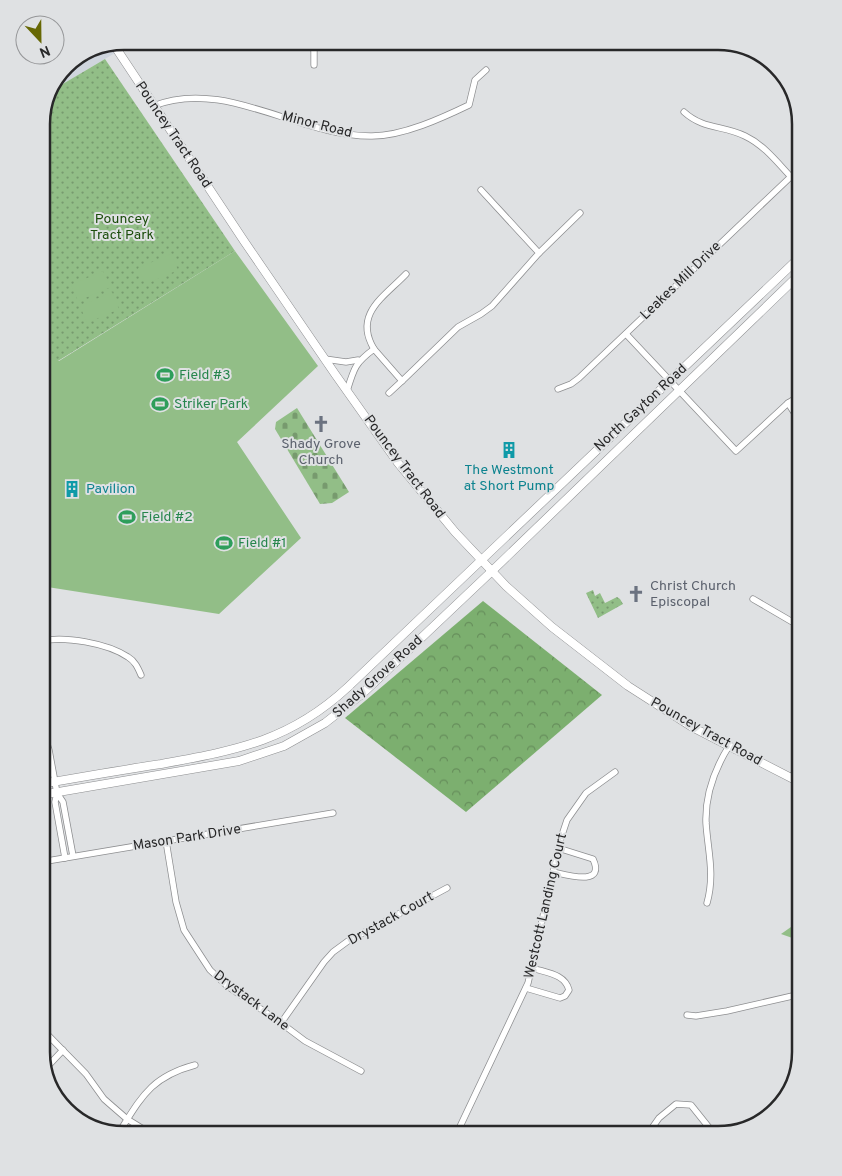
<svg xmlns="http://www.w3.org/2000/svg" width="842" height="1176" font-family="Overpass,sans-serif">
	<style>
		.built { fill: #cfd5dd }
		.forest { fill: url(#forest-crowns) }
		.cemetery { fill: url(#cemetery-stones) }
		.park { fill: url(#park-dots) }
		.garden { fill: #92be87 }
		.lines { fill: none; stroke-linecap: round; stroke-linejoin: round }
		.minor-casing { stroke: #8d8e90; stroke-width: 7 }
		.secondary-casing { stroke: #8d8e90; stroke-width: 9 }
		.minor { stroke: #fff; stroke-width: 5.5 }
		.secondary { stroke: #fff; stroke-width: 8 }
		.labels { text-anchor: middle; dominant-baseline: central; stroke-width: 4; stroke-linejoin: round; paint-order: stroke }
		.street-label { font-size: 14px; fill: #282829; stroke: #dfe1e3 }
		.park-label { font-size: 14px; fill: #1c4d0c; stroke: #dfe1e3 }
		.leisure-label { font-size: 14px; fill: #27864d; stroke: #dfe1e3; text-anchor: start }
		.worship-label { font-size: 14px; fill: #5b616d; stroke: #dfe1e3 }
		.culture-label { font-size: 14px; fill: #0d838f; stroke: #dfe1e3 }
		.rim { fill: none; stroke: #282829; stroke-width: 2.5 }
	</style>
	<defs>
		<pattern id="forest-crowns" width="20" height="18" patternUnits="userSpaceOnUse" patternTransform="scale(1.25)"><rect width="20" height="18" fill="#7caf6f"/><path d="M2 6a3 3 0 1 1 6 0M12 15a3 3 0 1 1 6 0" fill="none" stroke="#668e5b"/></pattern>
		<pattern id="cemetery-stones" width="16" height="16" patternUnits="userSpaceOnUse" patternTransform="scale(1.25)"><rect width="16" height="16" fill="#92be87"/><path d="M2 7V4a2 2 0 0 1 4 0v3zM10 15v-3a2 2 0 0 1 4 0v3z" fill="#779a6e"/></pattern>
		<pattern id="park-dots" width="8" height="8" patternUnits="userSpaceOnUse" patternTransform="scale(1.25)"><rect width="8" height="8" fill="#92be87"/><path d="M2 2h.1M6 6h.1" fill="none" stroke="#779a6e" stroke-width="1.8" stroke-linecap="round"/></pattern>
	</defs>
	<rect width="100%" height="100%" fill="#dfe1e3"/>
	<polygon class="built" points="111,46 115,53 56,88 69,62"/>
	<polygon class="forest" points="483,601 602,695 466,812 345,718"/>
	<polygon class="cemetery" points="297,408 349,492 332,503 320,504 275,429 276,422"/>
	<g class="park">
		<polygon points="105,59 235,251 58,361 41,361 41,118 56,88"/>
		<polygon points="593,590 595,596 600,593 605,603 617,597 620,599 623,604 598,618 586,593"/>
	</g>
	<g class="garden">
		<polygon points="235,251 318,366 237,442 301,538 219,614 41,586 41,361 59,361"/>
		<polygon points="171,254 178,270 146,284 138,268"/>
		<polygon points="103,271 111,287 78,301 71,285"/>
		<polygon points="112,292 119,309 87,323 80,306"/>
		<polygon points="801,920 801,941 781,934"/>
	</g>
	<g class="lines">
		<g class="minor-casing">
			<g id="minor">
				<polyline points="305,41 314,50 314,65"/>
				<path d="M 153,106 C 225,77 299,137 372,136 C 403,136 442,118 469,105 L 475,80 L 486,70"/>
				<path d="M 684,112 C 704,130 723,125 745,136 C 764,145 777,162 791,177"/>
				<polyline points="539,253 580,213"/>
				<polyline points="626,334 736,451 788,403 801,395"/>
				<path d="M 374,349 C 353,314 384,297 406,274"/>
				<polyline points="325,359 346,362 358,360"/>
				<polyline points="558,389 571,384 579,378 801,167"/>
				<path d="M 347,391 C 354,368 355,363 374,349 L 402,381 L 458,327 L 481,314 L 492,306 L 539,253 L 481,190"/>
				<polyline points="389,393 402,381"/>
				<polyline points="788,403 801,423"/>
				<polyline points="753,599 801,627"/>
				<path d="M 41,641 C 65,636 107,643 128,657 C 135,661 138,668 141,675"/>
				<polyline points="41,725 49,750 57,793"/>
				<polyline points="791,778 801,763"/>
				<polyline points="166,841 176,902 184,930 210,970 226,985 281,1023 305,1041 361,1071"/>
				<polyline points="65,858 55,802 57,793 63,802 73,856"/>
				<polyline points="41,862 333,813"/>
				<path d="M 553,872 C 567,875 606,887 593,859 L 558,848"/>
				<path d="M 707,903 C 715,874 708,852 706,823 C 705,794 714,770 729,746"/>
				<path d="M 526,988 L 560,998 L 565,996 L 569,990 C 565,974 547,973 532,968"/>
				<polyline points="687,1015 696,1016 727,1011 801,994"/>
				<polyline points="281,1023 324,962 333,952 348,941 447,888"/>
				<polyline points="41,1028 86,1074 104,1099 112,1106 127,1119 153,1135"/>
				<polyline points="46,1068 63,1050"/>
				<path d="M 118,1134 C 141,1098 150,1077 195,1065"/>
				<polyline points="456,1135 528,983 560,841 567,820 586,793 615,772"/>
				<polyline points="647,1135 659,1118 676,1104 691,1105 715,1135"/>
			</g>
		</g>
		<g class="secondary-casing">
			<g id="secondary">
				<polyline points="114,45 244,241 335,374 398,463 455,532 506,586 552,627 628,686 692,727 801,783"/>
				<path d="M 41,784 C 81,777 121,770 161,764 C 237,750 290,741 348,687 L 801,256"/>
				<polyline points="41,795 239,761 284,746 325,723 362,694 492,571 801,273"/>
			</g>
		</g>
		<use href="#minor" class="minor"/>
		<use href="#secondary" class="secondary"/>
	</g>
	<defs>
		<g id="stadium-bare" transform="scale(1.35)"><path d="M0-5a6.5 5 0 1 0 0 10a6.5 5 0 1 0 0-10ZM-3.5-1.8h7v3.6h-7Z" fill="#2e9e5b" stroke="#dfe1e3" stroke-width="2.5" paint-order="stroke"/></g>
		<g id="church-bare" transform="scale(1.35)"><path d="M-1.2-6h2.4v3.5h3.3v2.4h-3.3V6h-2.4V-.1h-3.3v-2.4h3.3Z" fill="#6b7280" stroke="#dfe1e3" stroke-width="2.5" paint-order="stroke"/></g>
		<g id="building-bare" transform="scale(1.35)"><path d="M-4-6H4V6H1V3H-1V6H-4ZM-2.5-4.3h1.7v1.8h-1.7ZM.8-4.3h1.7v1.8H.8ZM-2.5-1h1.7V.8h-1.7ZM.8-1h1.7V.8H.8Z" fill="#0f9aa8" stroke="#dfe1e3" stroke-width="2.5" paint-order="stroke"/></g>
	</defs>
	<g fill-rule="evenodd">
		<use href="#stadium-bare" x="165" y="375"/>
		<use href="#stadium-bare" x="160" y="404"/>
		<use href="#church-bare" x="321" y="424"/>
		<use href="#building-bare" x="509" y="450"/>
		<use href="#building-bare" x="72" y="489"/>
		<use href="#stadium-bare" x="127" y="517"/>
		<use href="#stadium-bare" x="224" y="543"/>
		<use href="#church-bare" x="636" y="594"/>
	</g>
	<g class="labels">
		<g class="street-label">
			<text transform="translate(317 125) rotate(14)">Minor Road</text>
			<text transform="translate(173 135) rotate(56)">Pouncey Tract Road</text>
			<text transform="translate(681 281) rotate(-44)">Leakes Mill Drive</text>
			<text transform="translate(641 408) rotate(-43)">North Gayton Road</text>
			<text transform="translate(404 467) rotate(53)">Pouncey Tract Road</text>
			<text transform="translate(378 677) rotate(-42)">Shady Grove Road</text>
			<text transform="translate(706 732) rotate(29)">Pouncey Tract Road</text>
			<text transform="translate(187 838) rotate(-9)">Mason Park Drive</text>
			<text transform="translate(546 906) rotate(-77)">Westcott Landing Court</text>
			<text transform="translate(391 919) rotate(-29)">Drystack Court</text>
			<text transform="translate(251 1001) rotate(37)">Drystack Lane</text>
		</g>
		<g class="park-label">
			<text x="122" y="219">Pouncey<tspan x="122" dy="16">Tract Park</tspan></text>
		</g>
		<g class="leisure-label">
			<text x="179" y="375">Field #3</text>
			<text x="174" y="404">Striker Park</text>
			<text x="141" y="517">Field #2</text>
			<text x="238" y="543">Field #1</text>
		</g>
		<g class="worship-label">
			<text x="321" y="444">Shady Grove<tspan x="321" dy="16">Church</tspan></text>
			<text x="650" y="586" text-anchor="start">Christ Church<tspan x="650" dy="16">Episcopal</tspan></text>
		</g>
		<g class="culture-label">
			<text x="509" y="470">The Westmont<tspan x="509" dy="16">at Short Pump</tspan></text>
			<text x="86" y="489" text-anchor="start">Pavilion</text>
		</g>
	</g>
	<path d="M0 0H842V1176H0ZM124 50H718A74 74 0 0 1 792 124V1052A74 74 0 0 1 718 1126H124A74 74 0 0 1 50 1052V124A74 74 0 0 1 124 50Z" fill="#dfe1e3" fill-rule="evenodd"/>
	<path class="rim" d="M124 50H718A74 74 0 0 1 792 124V1052A74 74 0 0 1 718 1126H124A74 74 0 0 1 50 1052V124A74 74 0 0 1 124 50Z"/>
	<g transform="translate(40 40) rotate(158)"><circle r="24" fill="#dfe1e3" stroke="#969799"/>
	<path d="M0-4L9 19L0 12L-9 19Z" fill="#676804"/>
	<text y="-8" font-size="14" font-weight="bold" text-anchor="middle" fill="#282829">N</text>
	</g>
</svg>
